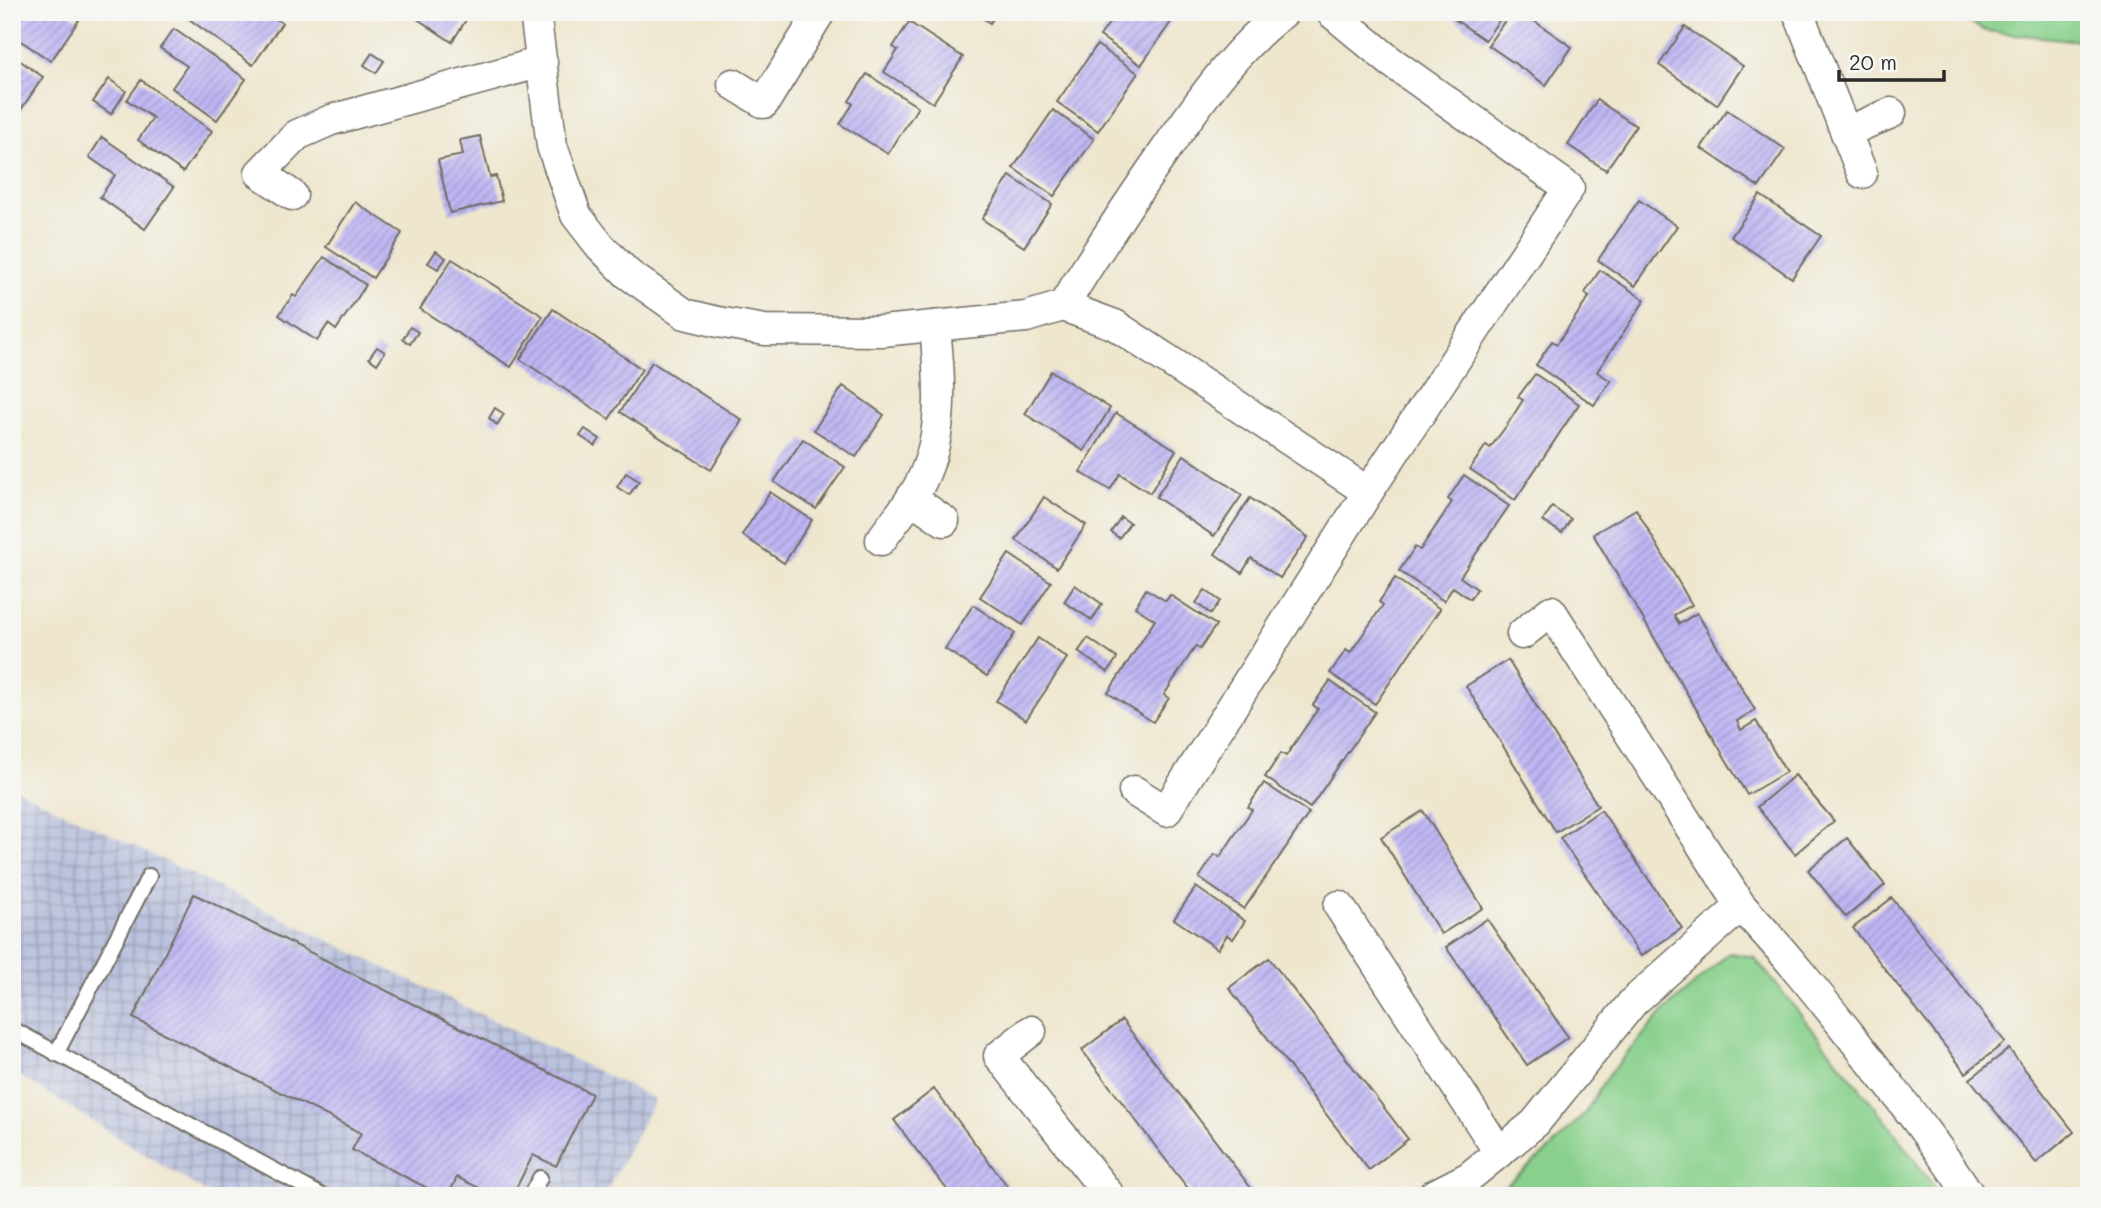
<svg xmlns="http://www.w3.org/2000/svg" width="2101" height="1208" font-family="Mali,sans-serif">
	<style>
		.industrial { fill: url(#industrial-grid) }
		.green { fill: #88d08c; stroke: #5a7e5c; stroke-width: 2 }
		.building { fill: url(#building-hatch) }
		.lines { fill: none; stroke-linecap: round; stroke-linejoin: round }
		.lane-casing { stroke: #6f6c64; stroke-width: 18 }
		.street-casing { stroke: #6f6c64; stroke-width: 33 }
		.lane { stroke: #fff; stroke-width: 14 }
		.street { stroke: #fff; stroke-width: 30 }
	</style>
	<defs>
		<pattern id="industrial-grid" width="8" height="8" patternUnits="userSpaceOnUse" patternTransform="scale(1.75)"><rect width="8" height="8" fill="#bcc3de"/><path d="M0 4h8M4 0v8" fill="none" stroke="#999fb4"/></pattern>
		<pattern id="building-hatch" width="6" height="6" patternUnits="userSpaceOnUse" patternTransform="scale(1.75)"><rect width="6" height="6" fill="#bfb6f4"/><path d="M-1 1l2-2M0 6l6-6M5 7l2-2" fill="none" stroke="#9b94c6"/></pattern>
	</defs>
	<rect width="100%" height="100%" fill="#f6f6f2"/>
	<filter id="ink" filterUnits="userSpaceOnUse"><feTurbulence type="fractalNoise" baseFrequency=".0143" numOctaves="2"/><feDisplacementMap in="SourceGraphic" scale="14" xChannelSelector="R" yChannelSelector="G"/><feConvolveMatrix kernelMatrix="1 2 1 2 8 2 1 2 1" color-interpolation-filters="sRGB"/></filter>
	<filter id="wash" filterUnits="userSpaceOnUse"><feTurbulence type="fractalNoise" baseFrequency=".00686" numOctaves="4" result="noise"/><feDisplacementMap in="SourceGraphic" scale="28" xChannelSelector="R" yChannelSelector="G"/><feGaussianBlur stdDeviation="1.57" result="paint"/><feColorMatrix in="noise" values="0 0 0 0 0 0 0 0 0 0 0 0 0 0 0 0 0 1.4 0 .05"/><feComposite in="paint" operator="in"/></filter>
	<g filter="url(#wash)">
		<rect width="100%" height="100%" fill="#eee6cd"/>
		<polygon class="industrial" points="12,787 655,1099 604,1196 212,1196 12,1071"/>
		<g class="green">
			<polygon points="1948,12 2089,12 2089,42 1986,31"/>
			<polygon points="1729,953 1754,957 1888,1123 1940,1196 1493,1196 1551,1148 1585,1113 1608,1075 1663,1012"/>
		</g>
		<g id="blocks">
			<g class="building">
				<polygon points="20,12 25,15 27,12 67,12 79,20 51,61 12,35 12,23"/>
				<polygon points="183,12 266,12 282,23 253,65 182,14"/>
				<polygon points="407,12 471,12 452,42"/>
				<polygon points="973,12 997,12 990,23"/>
				<polygon points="1117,12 1178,12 1141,65 1100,36"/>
				<polygon points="1444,12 1505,12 1485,40"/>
				<polygon points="1511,12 1521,12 1572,47 1546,85 1488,45"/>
				<polygon points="909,22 963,57 933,103 884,72 898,50 893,47"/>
				<polygon points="1685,27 1743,66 1717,105 1659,65"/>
				<polygon points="174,29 246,79 217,120 172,88 187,66 160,48"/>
				<polygon points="1097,45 1138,73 1098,131 1057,102"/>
				<polygon points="372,53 384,61 376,73 364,65"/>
				<polygon points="12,55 43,77 12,123"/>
				<polygon points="867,74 918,107 888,154 840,124 853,104 849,101"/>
				<polygon points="109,79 126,91 111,114 93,102"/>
				<polygon points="141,80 212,131 183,172 138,140 153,118 127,100"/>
				<polygon points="1597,100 1636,126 1606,170 1568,145"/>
				<polygon points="1053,110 1094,139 1054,196 1013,168"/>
				<polygon points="1727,110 1785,149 1759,187 1701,148"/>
				<polygon points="480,136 490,177 496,176 502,201 450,213 438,160 463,155 460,140"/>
				<polygon points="102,137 174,187 145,229 100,197 115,175 89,157"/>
				<polygon points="1010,176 1052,204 1024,247 982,219"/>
				<polygon points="1760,195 1821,236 1792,278 1731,237"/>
				<polygon points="1639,200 1677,226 1635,286 1598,260"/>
				<polygon points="355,202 402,233 373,278 326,247"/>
				<polygon points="436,251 446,258 438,269 428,263"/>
				<polygon points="324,257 366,285 336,330 328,324 317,341 279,315 293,295 296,297"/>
				<polygon points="452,259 543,316 511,367 420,309"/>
				<polygon points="1600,270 1645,300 1597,372 1611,381 1594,405 1536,365 1552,341 1557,344 1589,297 1585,293"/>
				<polygon points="553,309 642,369 609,419 520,359"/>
				<polygon points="410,327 418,332 410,344 403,339"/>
				<polygon points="377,347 385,352 377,364 369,358"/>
				<polygon points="652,362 742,420 711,470 620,412"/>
				<polygon points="1051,371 1110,408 1084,451 1025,414"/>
				<polygon points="1535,374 1579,404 1515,500 1470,469 1486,445 1490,448 1507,425 1523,400 1518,397"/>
				<polygon points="843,386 884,415 856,457 814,430"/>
				<polygon points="495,408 504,414 497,425 489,418"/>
				<polygon points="1116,413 1176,450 1150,493 1120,474 1110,490 1080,472"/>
				<polygon points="585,429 600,439 595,446 580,436"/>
				<polygon points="803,439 845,467 816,509 774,482"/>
				<polygon points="1184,455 1242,495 1214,536 1156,497"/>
				<polygon points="626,473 639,481 629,495 617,487"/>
				<polygon points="1464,475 1509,506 1460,577 1477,589 1470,599 1453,587 1444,601 1399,571 1415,547 1420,550 1452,502 1448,499"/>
				<polygon points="770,492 812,520 784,563 742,535"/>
				<polygon points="1044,497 1086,525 1057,568 1016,540"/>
				<polygon points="1250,498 1308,537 1280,578 1251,558 1242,573 1215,554 1224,540 1223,539"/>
				<polygon points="1552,507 1571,519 1562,533 1543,521"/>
				<polygon points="1636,509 1692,605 1674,615 1679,624 1697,613 1755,710 1737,721 1741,730 1756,721 1786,772 1747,795 1593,534"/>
				<polygon points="1121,517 1130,523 1119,538 1111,532"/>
				<polygon points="1009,554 1051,582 1023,625 980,597"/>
				<polygon points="1395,578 1440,609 1375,704 1330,673 1346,650 1350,653 1383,605 1379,602"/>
				<polygon points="1075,585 1102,604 1092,620 1064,602"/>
				<polygon points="1146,589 1166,601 1170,595 1216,625 1200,649 1196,646 1180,670 1164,695 1169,698 1153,722 1108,693 1155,620 1135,607"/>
				<polygon points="1205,590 1220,601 1211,614 1196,603"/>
				<polygon points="973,605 1015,633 987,676 945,649"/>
				<polygon points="1038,638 1067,658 1026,720 996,701"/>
				<polygon points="1088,638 1117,658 1108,672 1078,652"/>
				<polygon points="1508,660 1598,806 1556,832 1466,686"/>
				<polygon points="1330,681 1375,712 1310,808 1265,777 1281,753 1286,756 1302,732 1318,709 1313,705"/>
				<polygon points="1795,775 1834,821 1795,854 1757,807"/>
				<polygon points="1264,783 1309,813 1244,909 1199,878 1215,854 1220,857 1236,833 1252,810 1248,807"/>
				<polygon points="1601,810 1682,928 1641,956 1560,838"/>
				<polygon points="1423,811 1483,908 1441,934 1381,837"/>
				<polygon points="1847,838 1885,885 1846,917 1808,870"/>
				<polygon points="1196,887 1245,921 1233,939 1227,935 1218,949 1174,919"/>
				<polygon points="194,894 592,1094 556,1166 533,1155 512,1196 495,1196 457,1177 448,1196 443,1196 352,1150 361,1133 133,1018"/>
				<polygon points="1892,898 2005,1042 1966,1073 1853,928"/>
				<polygon points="1487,919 1568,1037 1527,1065 1446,947"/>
				<polygon points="1269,958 1408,1139 1369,1170 1229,988"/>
				<polygon points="1122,1020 1192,1110 1257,1196 1194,1196 1169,1164 1082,1050"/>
				<polygon points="2009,1049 2074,1132 2036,1163 1970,1079"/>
				<polygon points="934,1089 986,1158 1015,1196 952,1196 911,1143 894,1120"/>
			</g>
		</g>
	</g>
	<g filter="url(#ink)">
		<use href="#blocks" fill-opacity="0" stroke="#6f6c64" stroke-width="2"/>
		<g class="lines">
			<g class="lane-casing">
				<g id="lane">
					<polyline points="12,1029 322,1196"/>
					<polyline points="56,1054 149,876"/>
					<polyline points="530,1196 540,1178"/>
				</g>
			</g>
			<g class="street-casing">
				<g id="street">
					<path d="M 535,12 L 552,146 L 576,215 L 600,246 L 628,274 L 685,314 L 718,322 L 765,330 L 882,331 L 1026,317 L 1063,306 C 1097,251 1132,198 1169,145 C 1203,97 1236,48 1284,12"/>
					<polyline points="1798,12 1862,173"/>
					<polyline points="733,84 764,103 820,12"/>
					<polyline points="1846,132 1891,113"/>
					<polyline points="292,195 260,173 297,135 331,120 542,62"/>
					<polyline points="1063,306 1115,325 1368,492"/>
					<polyline points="911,498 944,521"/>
					<path d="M 881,540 C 892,524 906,508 916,491 C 946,441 940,382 935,326"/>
					<path d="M 1522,634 L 1551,611 L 1741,906 C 1785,952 1825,1003 1865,1054 C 1901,1100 1938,1146 1970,1196"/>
					<polyline points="1134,791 1166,811 1368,492 1569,188 1390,61 1331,12"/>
					<polyline points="1339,906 1499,1152"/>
					<polyline points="1031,1031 999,1056 1110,1196"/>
					<polyline points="1432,1196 1469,1177 1535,1123 1633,1002 1741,906"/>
				</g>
			</g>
			<use href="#lane" class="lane"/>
			<use href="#street" class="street"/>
		</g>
	</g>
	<rect width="2101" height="1208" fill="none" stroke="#f6f6f2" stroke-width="42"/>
	<path d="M1839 70v10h105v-10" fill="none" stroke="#2b2b2b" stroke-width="3.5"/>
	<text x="1849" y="70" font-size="21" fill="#2b2b2b" stroke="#f6f6f2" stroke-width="5" paint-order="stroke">20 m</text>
</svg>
